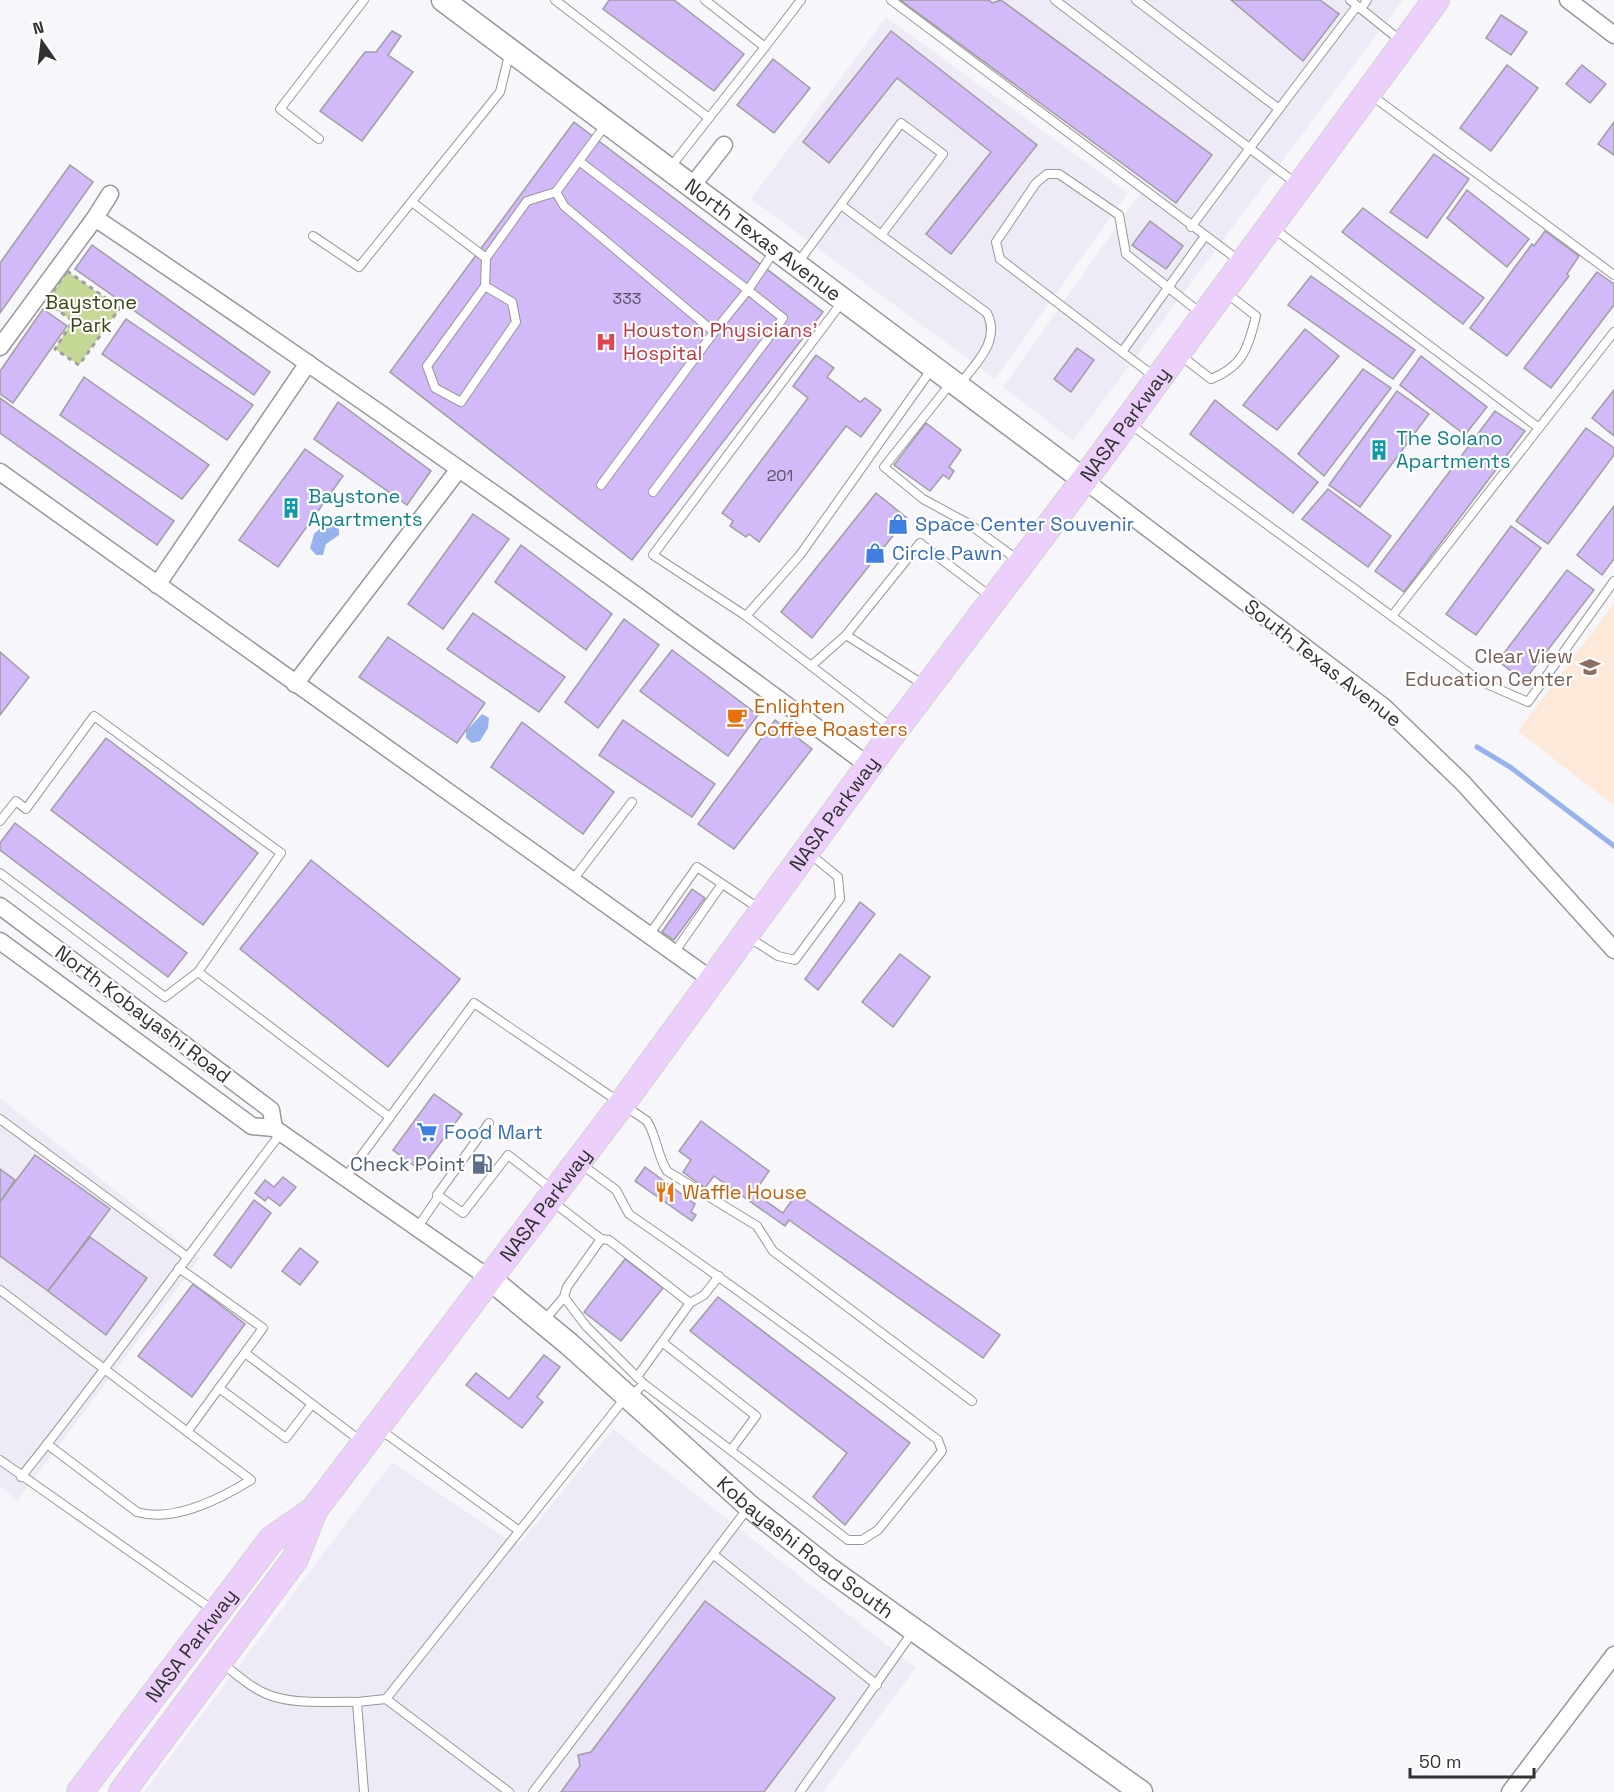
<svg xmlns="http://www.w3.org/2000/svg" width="1614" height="1792" font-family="'Space Grotesk',sans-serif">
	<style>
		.built { fill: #efebf6 }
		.education { fill: #fce9d9 }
		.green { fill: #c6d895 }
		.water { fill: #97b3ee }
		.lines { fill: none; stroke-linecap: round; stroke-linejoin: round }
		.stream { stroke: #97b3ee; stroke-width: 5 }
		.building { fill: #d2b9f8; stroke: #9f9ea1; stroke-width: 1.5 }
		.lane-casing { stroke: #98979a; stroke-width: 10 }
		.street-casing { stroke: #98979a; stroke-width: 19 }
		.secondary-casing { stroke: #98979a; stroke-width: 25 }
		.primary-casing { stroke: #d2d2d2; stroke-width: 28 }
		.path { stroke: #9f9ea1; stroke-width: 3; stroke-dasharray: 4.5 4.5; stroke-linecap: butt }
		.lane { stroke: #fff; stroke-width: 8 }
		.street { stroke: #fff; stroke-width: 16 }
		.secondary { stroke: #fff; stroke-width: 22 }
		.primary { stroke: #ecd0fb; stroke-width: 26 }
		.labels { text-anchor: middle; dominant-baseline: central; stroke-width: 4.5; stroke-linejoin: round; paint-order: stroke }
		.number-label { font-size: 16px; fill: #595364 }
		.street-label { font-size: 20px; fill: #313132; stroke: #fff }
		.park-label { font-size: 20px; fill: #3b4614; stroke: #fff }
		.health-label { font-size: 20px; fill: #be3a42; stroke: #fff; text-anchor: start }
		.culture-label { font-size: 20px; fill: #0d838f; stroke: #fff; text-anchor: start }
		.shop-label { font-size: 20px; fill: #366cbe; stroke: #fff; text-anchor: start }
		.education-label { font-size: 20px; fill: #785e54; stroke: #fff; text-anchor: end }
		.food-label { font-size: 20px; fill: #c56008; stroke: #fff; text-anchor: start }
		.service-label { font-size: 20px; fill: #4e5e75; stroke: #fff; text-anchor: end }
	</style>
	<rect width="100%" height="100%" fill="#f7f6fa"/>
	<g class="built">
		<polygon points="885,0 1403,0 1073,441 1003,387 1141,192"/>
		<polygon points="886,17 1128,193 995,379 751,199"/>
		<polygon points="0,1098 200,1258 17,1501 0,1486"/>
		<polygon points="613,1429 916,1668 823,1792 144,1792 392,1462 518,1546"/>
	</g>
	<polygon class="education" points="1614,603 1614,806 1518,731"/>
	<polygon class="green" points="67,271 120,308 79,365 55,349 72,321 46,302"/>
	<g class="water">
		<polygon points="332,522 339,529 339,535 326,544 323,555 316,555 310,548 314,534 326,523"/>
		<polygon points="482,714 489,718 488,728 480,741 472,743 466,738 466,731"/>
	</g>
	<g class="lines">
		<polyline class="stream" points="1477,747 1510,767 1614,846"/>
	</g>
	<g class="building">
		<polygon points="609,0 674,0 744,54 714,91 603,9"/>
		<polygon points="900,0 989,0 992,3 1001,0 1212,155 1176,203"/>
		<polygon points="1231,0 1320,0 1339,14 1303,61"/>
		<polygon points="1501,15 1527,32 1511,55 1486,38"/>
		<polygon points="392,31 401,36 388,55 413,72 362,141 320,111 365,52 376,52"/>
		<polygon points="891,31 1037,145 951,254 926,234 991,152 897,78 829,163 803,142"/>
		<polygon points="773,59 810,88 774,133 737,105"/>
		<polygon points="1507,65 1538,88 1491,151 1460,128"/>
		<polygon points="1582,65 1606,84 1590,103 1566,84"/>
		<polygon points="574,122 823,312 632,560 390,372"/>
		<polygon points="1614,122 1614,155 1598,144"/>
		<polygon points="1434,154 1469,179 1427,238 1390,212"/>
		<polygon points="70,165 93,182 0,313 0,263"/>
		<polygon points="1467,190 1529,239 1507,267 1447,218"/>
		<polygon points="1363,208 1484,298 1463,324 1342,232"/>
		<polygon points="1150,221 1183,246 1166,269 1132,245"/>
		<polygon points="1545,231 1579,256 1567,274 1569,276 1507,356 1470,328 1532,244 1534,246"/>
		<polygon points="92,245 270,372 254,395 75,269"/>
		<polygon points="1597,272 1614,284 1614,305 1551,388 1524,368"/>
		<polygon points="1311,276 1415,350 1393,379 1288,305"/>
		<polygon points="43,309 67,326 13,403 0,394 0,371"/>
		<polygon points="126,319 253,405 227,440 102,354"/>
		<polygon points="1305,329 1339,356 1277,430 1243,405"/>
		<polygon points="1077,348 1094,360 1071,392 1054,379"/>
		<polygon points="816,355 834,368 827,377 860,402 865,398 881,410 861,437 846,426 759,542 749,534 746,537 730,526 733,521 722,513 808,398 793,386"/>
		<polygon points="1421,356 1487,407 1465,435 1400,385"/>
		<polygon points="1363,369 1391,388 1324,476 1298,454"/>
		<polygon points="84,377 209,465 182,499 60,415"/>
		<polygon points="1614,390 1614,436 1592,418"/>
		<polygon points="1397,391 1429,414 1360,507 1329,485"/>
		<polygon points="0,398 174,521 157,545 0,433"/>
		<polygon points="1215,400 1318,482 1293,513 1190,434"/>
		<polygon points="338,402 431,471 407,505 314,439"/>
		<polygon points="1495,411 1525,431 1404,592 1375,571"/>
		<polygon points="926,423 961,450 949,467 954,471 949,479 943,475 930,491 894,465"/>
		<polygon points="1586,428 1614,448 1614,455 1548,544 1516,521"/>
		<polygon points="305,449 343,476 278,567 239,540"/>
		<polygon points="1328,489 1391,536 1368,567 1302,519"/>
		<polygon points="876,493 907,518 812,638 781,612"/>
		<polygon points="1614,506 1614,559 1602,575 1577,555"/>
		<polygon points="473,514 509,539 443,629 408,604"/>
		<polygon points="1511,526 1541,548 1476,635 1446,614"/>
		<polygon points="521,545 612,614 586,650 495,582"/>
		<polygon points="1567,570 1594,590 1524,681 1498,661"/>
		<polygon points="473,613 565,677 539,712 447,649"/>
		<polygon points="624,619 659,645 598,728 565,702"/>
		<polygon points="388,637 485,703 457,743 359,677"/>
		<polygon points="672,650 758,715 728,756 640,691"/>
		<polygon points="0,652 29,677 0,715"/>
		<polygon points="623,720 715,784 692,817 599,755"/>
		<polygon points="775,720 812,749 734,849 698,824"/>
		<polygon points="522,722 614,792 583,834 491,767"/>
		<polygon points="106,738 258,853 203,925 51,810"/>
		<polygon points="15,823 187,953 168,977 0,850 0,843"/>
		<polygon points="311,860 460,979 388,1067 240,949"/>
		<polygon points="692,889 705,898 674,940 662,932"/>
		<polygon points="860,902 875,914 818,990 805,979"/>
		<polygon points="900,954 930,977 893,1027 862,1002"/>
		<polygon points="434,1094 462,1114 420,1170 393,1150"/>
		<polygon points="701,1121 769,1171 754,1193 783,1213 797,1193 1000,1335 983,1358 789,1220 785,1226 714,1176 705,1188 683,1172 691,1160 679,1151"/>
		<polygon points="35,1155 110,1209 48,1291 0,1256 0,1202"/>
		<polygon points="645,1167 695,1204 691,1212 696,1215 692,1221 635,1181"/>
		<polygon points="0,1169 15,1180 0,1202"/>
		<polygon points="283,1177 296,1187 280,1206 268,1197 265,1201 255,1193 265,1180 274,1187"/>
		<polygon points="254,1200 271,1213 231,1268 214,1255"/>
		<polygon points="90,1237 147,1278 106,1335 48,1291"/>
		<polygon points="300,1248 318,1262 300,1285 282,1271"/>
		<polygon points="625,1259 663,1288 621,1341 584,1312"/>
		<polygon points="193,1284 245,1324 192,1397 138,1356"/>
		<polygon points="718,1297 910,1443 845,1525 813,1497 847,1453 690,1331"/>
		<polygon points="544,1355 560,1367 537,1397 543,1402 522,1428 466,1385 476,1373 509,1399"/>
		<polygon points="705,1601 835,1698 764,1792 561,1792 580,1766 578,1755 591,1752"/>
	</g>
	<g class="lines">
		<g class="lane-casing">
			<g id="lane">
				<polyline points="555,0 709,118 669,169"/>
				<polyline points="705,0 765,47 801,0"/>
				<polyline points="891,0 1241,262"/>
				<polyline points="1055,0 1298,185"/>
				<polyline points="1136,0 1279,109 1191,227"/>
				<polyline points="1350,0 1401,41"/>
				<polyline points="1361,9 1367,0"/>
				<polyline points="1371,95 1614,275"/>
				<polyline points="1279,109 1357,6"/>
				<polyline points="709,118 765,47"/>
				<polyline points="319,139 280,109 364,0"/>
				<polyline points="556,192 564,206 714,332 748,290 579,161"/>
				<polyline points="412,202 486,258 527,201 556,192 607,123"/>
				<polyline points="841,205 881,235"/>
				<polyline points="1273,228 1539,428"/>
				<polyline points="313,236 359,267 500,92 510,51"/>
				<path d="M 797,264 L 901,123 L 943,154 L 881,235 L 987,313 C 1001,341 976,363 960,384"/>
				<polyline points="485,286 512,302 516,322 461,402 435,388 427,366 485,286 486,258"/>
				<polyline points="842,302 653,555 746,616 892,728"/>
				<polyline points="1122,352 1205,236"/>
				<path d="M 1180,355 L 1211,379 C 1244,366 1248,347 1256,316 L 1225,292"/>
				<polyline points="1155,377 1000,259 996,242 1036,183 1047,174 1059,174 1119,215 1126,254 1203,315"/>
				<polyline points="951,383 884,467 923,499 969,524 1019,561"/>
				<polyline points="1130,424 1480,681 1528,702 1614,581"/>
				<polyline points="601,485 714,332"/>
				<polyline points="653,492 783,318 748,290 775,250"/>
				<polyline points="746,616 800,555 933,367"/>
				<polyline points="1392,616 1614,332"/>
				<polyline points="846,635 924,685"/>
				<polyline points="811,666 846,635 920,543 991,597"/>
				<polyline points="0,821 16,801 26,809 94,716 281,853 198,972 165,997 0,873"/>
				<polyline points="572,881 632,802"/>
				<polyline points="649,935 697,867 760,909"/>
				<polyline points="748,937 778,956 795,960 840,899 838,877 809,853"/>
				<polyline points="674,953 722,884"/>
				<polyline points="198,972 388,1116"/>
				<polyline points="0,1119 186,1256"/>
				<path d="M 581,1164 L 616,1190 L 629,1214 C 735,1287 837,1362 938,1440 L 942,1451 L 878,1530 L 862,1540 L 848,1540 L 644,1384 L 630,1397"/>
				<path d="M 345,1178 L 474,1003 L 647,1121 C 657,1137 657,1155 667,1171 L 757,1226 L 773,1251 L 972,1401"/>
				<polyline points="439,1196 437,1195 489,1123"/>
				<polyline points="553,1202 601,1239 567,1287 564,1297 586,1326 644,1384"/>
				<polyline points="417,1228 439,1196 463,1213 508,1155 553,1190"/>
				<polyline points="601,1239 609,1240 690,1303 704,1295 719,1276"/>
				<polyline points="179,1268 263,1328 187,1432"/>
				<path d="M 0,1290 L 251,1480 C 220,1499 174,1523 137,1512 L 47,1444"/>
				<polyline points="543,1322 564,1297"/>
				<polyline points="662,1342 756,1416 731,1450"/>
				<polyline points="245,1353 362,1442"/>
				<polyline points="637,1377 690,1303"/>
				<polyline points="219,1388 286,1438 312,1404"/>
				<polyline points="378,1428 518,1530"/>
				<polyline points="0,1460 213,1610"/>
				<path d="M 21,1477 C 111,1365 193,1247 281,1133"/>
				<polyline points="714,1555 877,1685"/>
				<path d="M 222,1663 C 237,1675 251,1688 269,1695 C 295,1705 329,1701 357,1702 L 364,1792"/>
				<polyline points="386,1699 509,1792"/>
				<polyline points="357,1702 386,1699 625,1398"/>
				<polyline points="533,1792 748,1508"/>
				<polyline points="800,1792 914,1630"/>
			</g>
		</g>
		<g class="street-casing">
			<g id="street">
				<polyline points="1568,0 1614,35"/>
				<polyline points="692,186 724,145"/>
				<path d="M 95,218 C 357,394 615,577 869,766"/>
				<polyline points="0,347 95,218 110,194"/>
				<polyline points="0,472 712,980"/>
				<polyline points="1084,480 1384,707 1463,783 1614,950"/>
				<polyline points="157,585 308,363"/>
				<polyline points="295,684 459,469"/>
				<polyline points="0,906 271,1110 274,1128"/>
				<polyline points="0,941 252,1126 274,1128 489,1278"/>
				<polyline points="1510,1792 1614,1655"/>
			</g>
		</g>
		<g class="secondary-casing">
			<g id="secondary">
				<path id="s1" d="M 443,0 L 1084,480"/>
				<path id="s2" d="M 489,1278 L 569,1344 L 749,1506 L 829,1569 L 1141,1792"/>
			</g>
		</g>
		<g class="primary-casing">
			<g id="primary">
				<path id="s3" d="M 80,1792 L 272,1539 L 314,1510"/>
				<path id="s4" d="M 122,1792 L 295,1559 L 314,1510 L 621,1105 L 895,730 L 1084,480 L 1436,0"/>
			</g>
		</g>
		<polygon class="path" points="67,271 120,308 79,365 55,349 73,321 46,302"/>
		<use href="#lane" class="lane"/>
		<use href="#street" class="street"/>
		<use href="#secondary" class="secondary"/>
		<use href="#primary" class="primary"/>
	</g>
	<defs>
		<g id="hospital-bare" transform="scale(1.62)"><path d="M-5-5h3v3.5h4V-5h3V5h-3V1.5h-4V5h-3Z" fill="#e0444e" stroke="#fff" stroke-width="2.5" paint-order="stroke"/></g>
		<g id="building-bare" transform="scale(1.62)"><path d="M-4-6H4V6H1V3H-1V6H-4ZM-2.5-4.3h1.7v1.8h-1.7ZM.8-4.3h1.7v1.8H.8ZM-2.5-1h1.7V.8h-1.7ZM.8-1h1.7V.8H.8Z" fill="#0f9aa8" stroke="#fff" stroke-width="2.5" paint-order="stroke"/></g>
		<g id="shop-bare" transform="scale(1.62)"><path d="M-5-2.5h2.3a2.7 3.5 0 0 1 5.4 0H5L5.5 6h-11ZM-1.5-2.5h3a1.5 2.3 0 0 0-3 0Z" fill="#3f7fe0" stroke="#fff" stroke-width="2.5" paint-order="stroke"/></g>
		<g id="school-bare" transform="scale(1.62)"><path d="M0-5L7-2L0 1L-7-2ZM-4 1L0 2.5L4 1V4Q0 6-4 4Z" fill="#8d6e63" stroke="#fff" stroke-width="2.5" paint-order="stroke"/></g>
		<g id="cafe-bare" transform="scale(1.62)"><path d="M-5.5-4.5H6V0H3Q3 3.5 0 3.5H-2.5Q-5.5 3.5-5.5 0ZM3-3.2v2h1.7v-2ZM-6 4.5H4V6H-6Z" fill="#e8710a" stroke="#fff" stroke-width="2.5" paint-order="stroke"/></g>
		<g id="supermarket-bare" transform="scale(1.62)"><path d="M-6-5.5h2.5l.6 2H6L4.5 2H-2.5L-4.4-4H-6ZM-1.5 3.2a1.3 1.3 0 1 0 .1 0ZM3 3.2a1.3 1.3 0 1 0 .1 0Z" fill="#3f7fe0" stroke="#fff" stroke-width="2.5" paint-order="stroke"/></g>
		<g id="fuel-bare" transform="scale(1.62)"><path d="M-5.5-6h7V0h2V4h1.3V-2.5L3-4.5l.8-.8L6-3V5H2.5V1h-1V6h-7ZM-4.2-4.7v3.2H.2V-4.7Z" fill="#5c6f8a" stroke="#fff" stroke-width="2.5" paint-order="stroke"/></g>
		<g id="restaurant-bare" transform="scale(1.62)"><path d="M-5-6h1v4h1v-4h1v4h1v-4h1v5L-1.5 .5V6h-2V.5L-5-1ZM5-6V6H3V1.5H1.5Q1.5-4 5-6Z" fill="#e8710a" stroke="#fff" stroke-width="2.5" paint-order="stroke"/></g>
	</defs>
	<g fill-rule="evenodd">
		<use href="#hospital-bare" x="606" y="342"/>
		<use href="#building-bare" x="1379" y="450"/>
		<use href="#building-bare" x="291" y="508"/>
		<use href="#shop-bare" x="898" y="524"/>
		<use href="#shop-bare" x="875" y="553"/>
		<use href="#school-bare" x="1590" y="667"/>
		<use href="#cafe-bare" x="737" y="717"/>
		<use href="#supermarket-bare" x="427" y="1132"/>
		<use href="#fuel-bare" x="482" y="1164"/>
		<use href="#restaurant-bare" x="665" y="1192"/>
	</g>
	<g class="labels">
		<g class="number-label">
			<text x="627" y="298">333</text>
			<text x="780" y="475">201</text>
		</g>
		<g class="street-label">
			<text stroke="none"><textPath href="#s1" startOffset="400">North Texas Avenue</textPath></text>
			<text stroke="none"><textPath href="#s4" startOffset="1698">NASA Parkway</textPath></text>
			<text transform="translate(1323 663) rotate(38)">South Texas Avenue</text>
			<text stroke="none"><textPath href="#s4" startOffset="1212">NASA Parkway</textPath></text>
			<text transform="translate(143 1014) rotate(37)">North Kobayashi Road</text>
			<text stroke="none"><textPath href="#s4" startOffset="726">NASA Parkway</textPath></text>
			<text stroke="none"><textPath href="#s2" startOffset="416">Kobayashi Road South</textPath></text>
			<text stroke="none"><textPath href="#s3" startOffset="184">NASA Parkway</textPath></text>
		</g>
		<g class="park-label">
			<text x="91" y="302">Baystone<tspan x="91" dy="23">Park</tspan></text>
		</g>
		<g class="health-label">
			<text x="623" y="330">Houston Physicians'<tspan x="623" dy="23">Hospital</tspan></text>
		</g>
		<g class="culture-label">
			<text x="1396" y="438">The Solano<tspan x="1396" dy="23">Apartments</tspan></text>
			<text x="308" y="496">Baystone<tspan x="308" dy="23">Apartments</tspan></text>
		</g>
		<g class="shop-label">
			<text x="915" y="524">Space Center Souvenir</text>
			<text x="892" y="553">Circle Pawn</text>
			<text x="444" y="1132">Food Mart</text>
		</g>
		<g class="education-label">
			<text x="1573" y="656">Clear View<tspan x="1573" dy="23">Education Center</tspan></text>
		</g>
		<g class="food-label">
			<text x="754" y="706">Enlighten<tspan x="754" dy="23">Coffee Roasters</tspan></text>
			<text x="682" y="1192">Waffle House</text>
		</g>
		<g class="service-label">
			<text x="465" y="1164">Check Point</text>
		</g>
	</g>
	<g transform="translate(42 42) rotate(346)" stroke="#ffffff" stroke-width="4.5" paint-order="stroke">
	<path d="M0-4.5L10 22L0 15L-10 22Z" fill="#313132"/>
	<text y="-9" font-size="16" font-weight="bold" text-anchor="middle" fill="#313132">N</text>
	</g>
	<path d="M1410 1768v9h124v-9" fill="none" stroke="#313132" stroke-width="3"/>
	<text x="1419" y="1768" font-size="18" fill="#313132" stroke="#ffffff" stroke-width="4.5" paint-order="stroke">50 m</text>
</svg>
